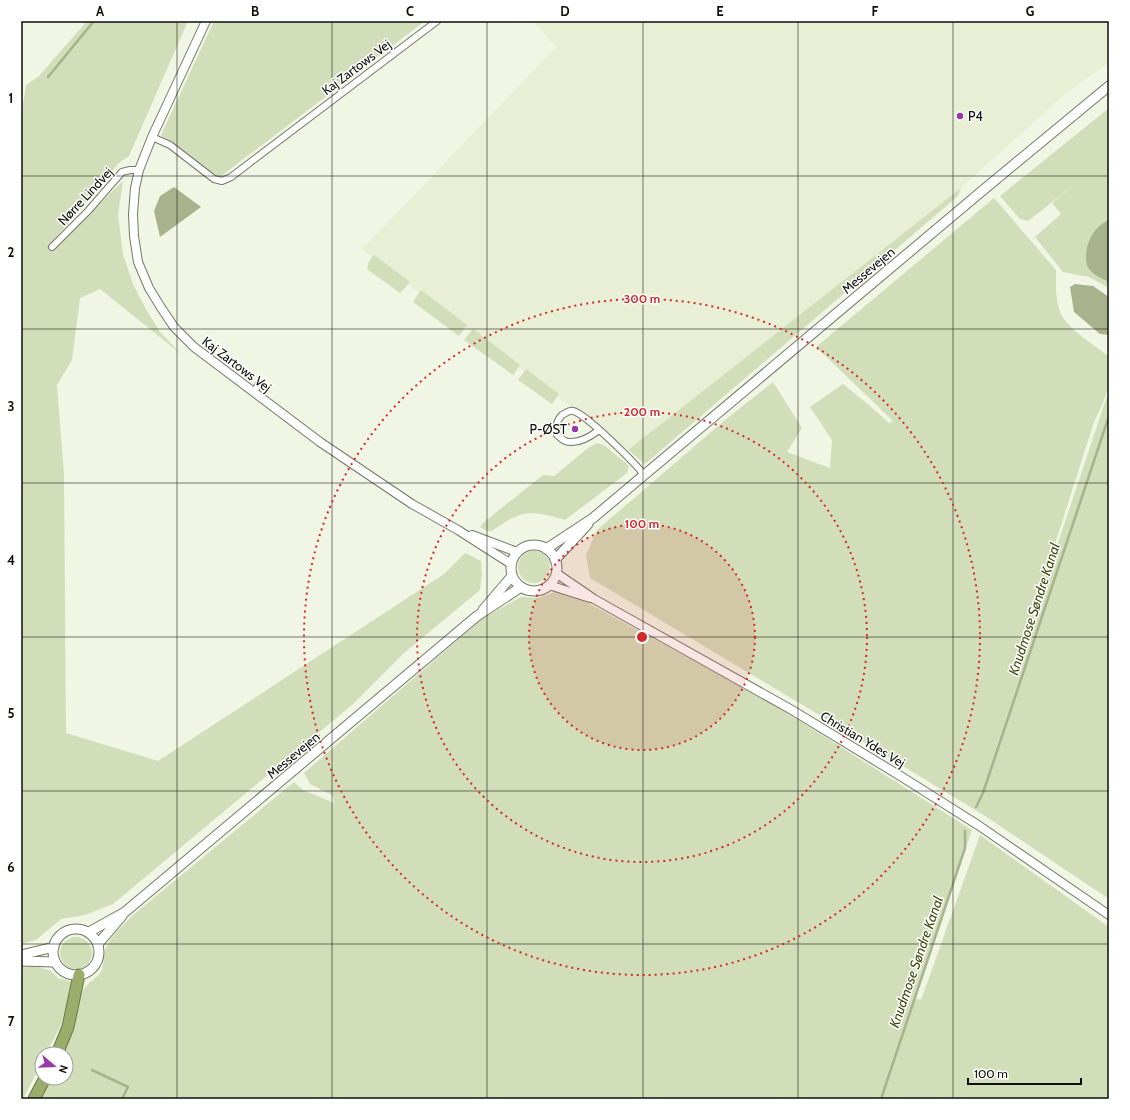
<svg xmlns="http://www.w3.org/2000/svg" width="1130" height="1120" font-family="Cabin,sans-serif">
	<style>
		.built { fill: #e8efd5 }
		.green { fill: #d2ddb9 }
		.water { fill: #a8b38d }
		.lines { fill: none; stroke-linecap: round; stroke-linejoin: round }
		.stream { stroke: #a8b38d; stroke-width: 2.5 }
		.minor-casing { stroke: #747968; stroke-width: 8 }
		.tertiary-casing { stroke: #747968; stroke-width: 10 }
		.secondary-casing { stroke: #747968; stroke-width: 11 }
		.motorway-casing { stroke: #6a7549; stroke-width: 13 }
		.minor { stroke: #fff; stroke-width: 6 }
		.tertiary { stroke: #fff; stroke-width: 8 }
		.secondary { stroke: #fff; stroke-width: 9 }
		.motorway { stroke: #9bac6b; stroke-width: 11 }
		.grid { fill: none; stroke: #0e0f09; stroke-width: 1; stroke-opacity: 0.55 }
		.ring { fill: none; stroke: #d62828; stroke-width: 2; stroke-dasharray: 2 4 }
		.poi-dot { fill: #983aa4; stroke: #fff; stroke-width: 1.5 }
		.labels { text-anchor: middle; dominant-baseline: central; stroke-width: 3; stroke-linejoin: round; paint-order: stroke }
		.street-label { font-size: 13px; fill: #0e0f09; stroke: #fff }
		.poi-label { font-size: 13px; fill: #0e0f09; stroke: #fff; text-anchor: start }
		.water-label { font-size: 14px; font-style: italic; fill: #3f4b0e; stroke: #fff }
		.centre { fill: #d62828; stroke: #fff; stroke-width: 2 }
		.ring-label { font-size: 12px; text-anchor: middle; font-weight: bold; fill: #d62828; stroke: #fff; stroke-width: 3; stroke-linejoin: round; paint-order: stroke }
		.neatline { fill: none; stroke: #0e0f09; stroke-width: 1.5 }
		.grid-label { font-size: 13px; text-anchor: middle; font-weight: bold; fill: #0e0f09 }
	</style>
	<rect width="100%" height="100%" fill="#f1f6e4"/>
	<polygon class="built" points="533,21 1109,21 1109,62 1063,96 961,188 628,450 362,249 556,47"/>
	<g class="green">
		<polygon points="87,21 188,21 129,156 119,163 49,246 51,251 123,181 118,215 123,254 133,284 147,311 160,332 181,354 100,289 80,298 72,360 57,385 64,475 66,733 158,761 444,574 465,553 481,561 482,574 480,590 404,653 353,704 113,904 85,915 61,919 36,940 21,944 21,117 26,85 39,76"/>
		<polygon points="214,21 425,21 220,177 214,174 161,135"/>
		<polygon points="1109,108 1109,219 1103,222 1098,277 1109,282 1109,288 1089,277 1063,272 1035,237 1061,214 1052,203 1075,184 1028,221 1020,219 1000,196"/>
		<polygon points="961,188 958,196 645,464 628,450"/>
		<path d="M 994,198 L 1056,270 C 1056,286 1055,302 1062,316 C 1070,330 1094,345 1107,355 L 1109,359 L 1109,386 L 1103,403 L 1094,422 L 1046,572 L 1048,573 L 1109,390 L 1109,899 L 985,816 L 816,713 L 590,578 L 586,555 L 597,530 L 725,420 L 773,382 L 802,428 L 787,452 L 830,468 L 832,440 L 810,407 L 843,384 L 870,406 L 889,423 L 893,421 L 816,347 Z"/>
		<polygon points="374,255 410,282 400,293 367,269 369,261"/>
		<polygon points="421,290 467,325 459,336 413,302"/>
		<polygon points="473,329 520,365 513,375 464,340"/>
		<polygon points="526,369 559,394 552,404 518,380"/>
		<path d="M 597,443 L 604,445 L 629,466 L 627,473 L 565,520 C 554,517 542,513 531,513 C 517,513 503,523 492,531 L 487,531 L 480,527 L 484,522 L 543,475 L 554,476 L 588,448 Z"/>
		<circle cx="534" cy="567" r="16"/>
		<path d="M 555,592 L 588,603 L 773,704 L 972,830 L 914,998 L 921,1000 L 980,835 L 1109,927 L 1109,1099 L 40,1099 L 51,1078 L 66,1078 L 66,1054 L 61,1054 L 83,990 C 88,982 99,977 102,970 C 104,964 103,957 105,951 C 109,936 123,926 133,915 L 294,782 L 303,790 L 334,803 L 333,796 L 310,784 L 304,773 L 483,618 L 521,597 L 539,598 Z"/>
		<circle cx="76" cy="953" r="16"/>
		<polygon points="33,965 51,971 58,978 72,982 61,1025 46,1054 42,1054 42,1062 23,1099 21,1099 21,967"/>
	</g>
	<g class="water">
		<polygon points="174,187 201,207 160,237 154,211 160,196"/>
		<path d="M 1109,219 L 1109,282 C 1103,279 1095,276 1090,270 C 1086,266 1086,261 1086,255 C 1087,239 1095,227 1109,219 Z"/>
		<polygon points="1075,284 1093,286 1109,297 1109,335 1100,334 1074,312 1070,287"/>
	</g>
	<g class="lines">
		<g class="stream">
			<polyline points="48,77 94,21"/>
			<polyline points="976,807 983,793 1109,416"/>
			<polyline points="92,1070 128,1087 122,1099"/>
			<polyline points="881,1099 965,848 965,831"/>
		</g>
		<g class="minor-casing">
			<g id="minor">
				<polyline points="152,137 170,145 214,179 222,181 231,177 437,21"/>
				<polyline points="52,247 88,211 122,172 130,170 139,170"/>
				<polyline points="254,391 260,383"/>
				<path d="M 599,430 C 590,437 577,445 565,441 C 562,440 559,436 557,435 C 556,427 556,421 562,415 C 566,413 569,410 573,411 C 585,413 636,464 644,475"/>
			</g>
		</g>
		<g class="tertiary-casing">
			<g id="tertiary">
				<polyline points="206,21 152,137 139,170 135,188 133,214 134,236 138,262 149,288 160,306 174,327 194,347 320,442 360,469 412,504 458,530 511,564"/>
				<polyline points="472,535 517,552"/>
				<polyline points="556,573 594,599 792,710 902,777 978,825 1109,915"/>
				<polyline points="549,585 590,598"/>
			</g>
		</g>
		<g class="secondary-casing">
			<g id="secondary">
				<circle cx="534" cy="568" r="23"/>
				<polyline points="546,549 593,518 988,186 1109,86"/>
				<polyline points="555,560 588,524"/>
				<polyline points="483,610 512,576"/>
				<circle cx="76" cy="952" r="23"/>
				<polyline points="89,932 125,912 452,637 477,616 521,587"/>
				<polyline points="98,944 122,916"/>
				<polyline points="21,955 54,947"/>
				<polyline points="21,961 55,962"/>
			</g>
		</g>
		<g class="motorway-casing">
			<g id="motorway">
				<polyline points="57,1054 68,1027 79,975"/>
				<polyline points="34,1099 45,1078"/>
			</g>
		</g>
		<use href="#minor" class="minor"/>
		<use href="#tertiary" class="tertiary"/>
		<use href="#secondary" class="secondary"/>
		<use href="#motorway" class="motorway"/>
	</g>
	<path class="grid" d="M 177,21 L 177,1099M 332,21 L 332,1099M 487,21 L 487,1099M 643,21 L 643,1099M 798,21 L 798,1099M 953,21 L 953,1099M 21,176 L 1109,176M 21,329 L 1109,329M 21,483 L 1109,483M 21,637 L 1109,637M 21,791 L 1109,791M 21,944 L 1109,944"/>
	<circle cx="642" cy="637" r="113" fill="#d62828" fill-opacity=".12"/>
	<g class="ring">
		<circle cx="642" cy="637" r="113"/>
		<circle cx="642" cy="637" r="225"/>
		<circle cx="642" cy="637" r="338"/>
	</g>
	<g class="poi-dot">
		<circle cx="960" cy="116" r="4"/>
		<circle cx="575" cy="429" r="4"/>
	</g>
	<g class="labels">
		<g class="street-label">
			<text transform="translate(356 67) rotate(-37)">Kaj Zartows Vej</text>
			<text transform="translate(85 196) rotate(-47)">Nørre Lindvej</text>
			<text transform="translate(868 270) rotate(-40)">Messevejen</text>
			<text transform="translate(237 364) rotate(37)">Kaj Zartows Vej</text>
			<text transform="translate(863 739) rotate(31)">Christian Ydes Vej</text>
			<text transform="translate(293 755) rotate(-40)">Messevejen</text>
		</g>
		<g class="poi-label">
			<text x="968" y="116">P4</text>
			<text x="567" y="429" text-anchor="end">P-ØST</text>
		</g>
		<g class="water-label">
			<text transform="translate(1034 609) rotate(-72)">Knudmose Søndre Kanal</text>
			<text transform="translate(916 962) rotate(-71)">Knudmose Søndre Kanal</text>
		</g>
	</g>
	<circle cx="642" cy="637" r="6" class="centre"/>
	<g class="ring-label">
		<text x="642" y="303">300 m</text>
		<text x="642" y="416">200 m</text>
		<text x="642" y="528">100 m</text>
	</g>
	<rect width="1130" height="1120" fill="none" stroke="#ffffff" stroke-width="44"/>
	<g transform="translate(54 1066) rotate(109)"><circle r="19" fill="#ffffff" stroke="#9f9f9d"/>
	<path d="M0-3L7 15L0 10L-7 15Z" fill="#983aa4"/>
	<text y="-6" font-size="11" font-weight="bold" text-anchor="middle" fill="#0e0f09">N</text>
	</g>
	<path d="M968 1078v6h113v-6" fill="none" stroke="#0e0f09" stroke-width="2"/>
	<text x="974" y="1078" font-size="12" fill="#0e0f09" stroke="#ffffff" stroke-width="3" paint-order="stroke">100 m</text>
	<rect x="22" y="22" width="1086" height="1076" class="neatline"/>
	<g class="grid-label">
		<text x="100" y="16">A</text>
		<text x="255" y="16">B</text>
		<text x="410" y="16">C</text>
		<text x="565" y="16">D</text>
		<text x="720" y="16">E</text>
		<text x="875" y="16">F</text>
		<text x="1030" y="16">G</text>
		<text x="11" y="103">1</text>
		<text x="11" y="257">2</text>
		<text x="11" y="411">3</text>
		<text x="11" y="565">4</text>
		<text x="11" y="718">5</text>
		<text x="11" y="872">6</text>
		<text x="11" y="1026">7</text>
	</g>
</svg>
